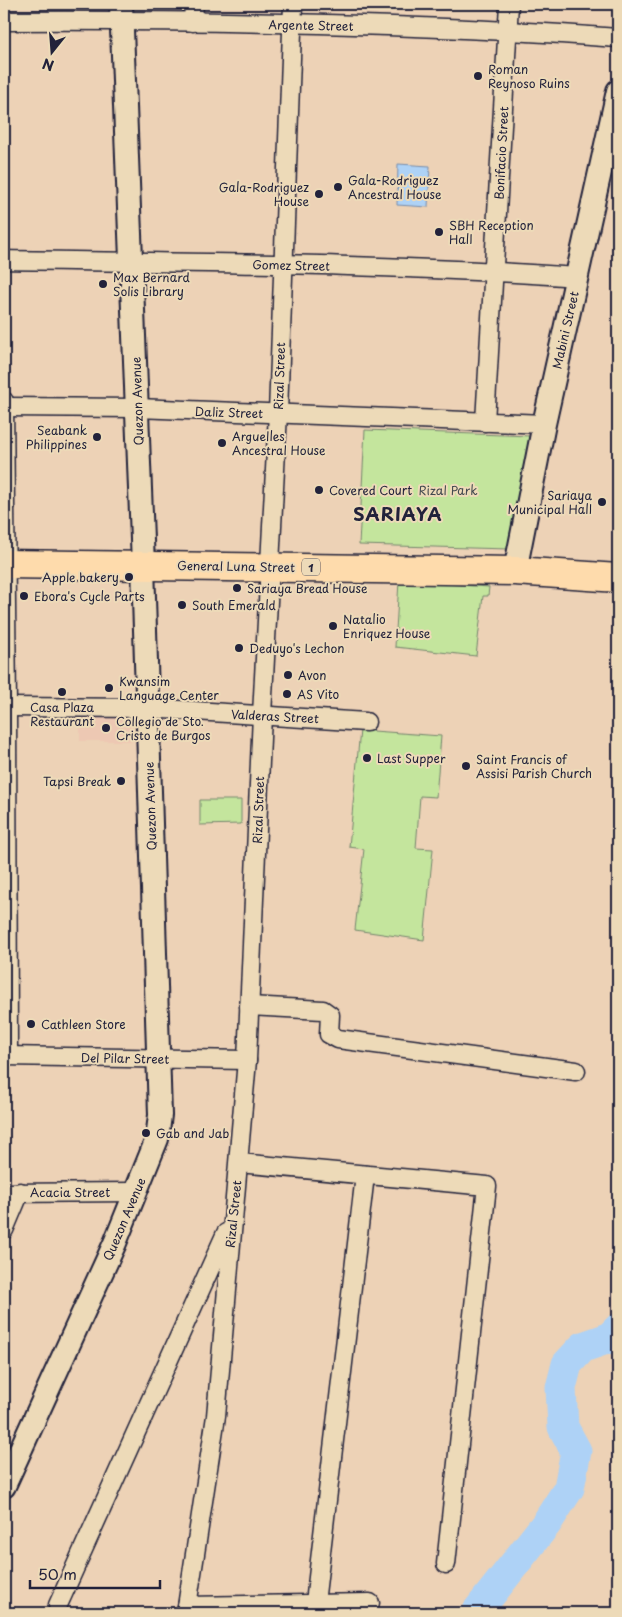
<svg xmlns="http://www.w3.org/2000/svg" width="622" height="1617" font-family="'Playpen Sans',sans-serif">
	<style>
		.built { fill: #edc8b3 }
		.green { fill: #c4e59d; stroke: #73846c }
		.water { fill: #aed2f6; stroke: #768cab }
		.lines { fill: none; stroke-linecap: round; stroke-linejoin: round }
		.river { stroke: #aed2f6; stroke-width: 31 }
		.minor-casing { stroke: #22223b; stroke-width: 21 }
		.tertiary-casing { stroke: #22223b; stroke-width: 26 }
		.primary-casing { stroke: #22223b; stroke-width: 31 }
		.minor { stroke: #eddab8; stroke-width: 18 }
		.tertiary { stroke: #eddab8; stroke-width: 22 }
		.primary { stroke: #fedbac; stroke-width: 28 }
		.poi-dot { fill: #22223b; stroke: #eddab8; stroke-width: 2 }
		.labels { text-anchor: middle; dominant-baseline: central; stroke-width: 4; stroke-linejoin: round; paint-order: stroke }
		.shield { fill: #eddab8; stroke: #5f5960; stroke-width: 1 }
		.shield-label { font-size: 11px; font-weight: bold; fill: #22223b }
		.street-label { font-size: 12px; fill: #22223b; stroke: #eddab8 }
		.poi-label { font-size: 12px; fill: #22223b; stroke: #eddab8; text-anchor: start }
		.park-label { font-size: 12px; fill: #42494f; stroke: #eddab8 }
		.district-label { font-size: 18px; font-weight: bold; letter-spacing: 1px; fill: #22223b; stroke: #eddab8 }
	</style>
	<rect width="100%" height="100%" fill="#edd2b6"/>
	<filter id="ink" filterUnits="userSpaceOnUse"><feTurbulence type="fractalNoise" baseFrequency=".02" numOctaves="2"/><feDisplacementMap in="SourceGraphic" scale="10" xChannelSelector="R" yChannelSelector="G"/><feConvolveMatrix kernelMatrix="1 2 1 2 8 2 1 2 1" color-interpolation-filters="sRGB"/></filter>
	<g filter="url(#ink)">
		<rect class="built" x="80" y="716" width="53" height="25"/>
		<g class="green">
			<polygon points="365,430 530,436 509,549 359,545"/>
			<polygon points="399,581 489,587 488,596 483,596 476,656 395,647"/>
			<polygon points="360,730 441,736 436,797 420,796 416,848 433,849 424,940 355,930 364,849 349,847"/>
			<polygon points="200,800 241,800 241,824 200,825"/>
		</g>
		<polygon class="water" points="398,164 430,166 428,207 397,205"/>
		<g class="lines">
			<polyline class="river" points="476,1613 546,1524 569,1488 576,1451 563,1427 561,1388 567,1364 583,1347 609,1338 618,1329"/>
			<g class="minor-casing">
				<g id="minor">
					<path d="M 4,21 C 208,20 414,23 618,38"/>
					<polyline points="193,22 194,4"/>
					<path d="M 4,260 C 195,263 386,263 577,277"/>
					<polyline points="4,401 7,707 8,1056"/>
					<polyline points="4,407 137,408 544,424"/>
					<polyline points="485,422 509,4"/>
					<polyline points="4,707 147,708 366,722"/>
					<polyline points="249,1006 323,1010 330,1015 329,1034 338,1039 576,1071"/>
					<polyline points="4,1056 247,1060"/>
					<polyline points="239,1163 487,1186 446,1564"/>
					<polyline points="4,1193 135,1192"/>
					<polyline points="4,1230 20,1192"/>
					<polyline points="315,1603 365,1175"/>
					<polyline points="58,1605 226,1233"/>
					<polyline points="187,1606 370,1603"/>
					<polyline points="186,1613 216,1416 247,1060 262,715 278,413 293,4"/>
				</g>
			</g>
			<g class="tertiary-casing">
				<g id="tertiary">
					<polyline points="515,571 544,424 618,91"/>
					<polyline points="4,1486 115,1243 157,1139 160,1115 143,565 121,4"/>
				</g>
			</g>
			<g class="primary-casing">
				<polyline id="primary" points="4,564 515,571 618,578"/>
			</g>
			<use href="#minor" class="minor"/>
			<use href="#tertiary" class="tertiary"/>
			<use href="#primary" class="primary"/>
		</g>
	</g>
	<g class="poi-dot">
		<circle cx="478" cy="76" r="5"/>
		<circle cx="338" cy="187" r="5"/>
		<circle cx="319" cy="194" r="5"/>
		<circle cx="439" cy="232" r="5"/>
		<circle cx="103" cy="284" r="5"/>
		<circle cx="97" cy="437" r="5"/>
		<circle cx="222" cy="443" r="5"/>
		<circle cx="319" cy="490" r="5"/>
		<circle cx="602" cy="502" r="5"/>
		<circle cx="129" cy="577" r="5"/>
		<circle cx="237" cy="588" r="5"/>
		<circle cx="24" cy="596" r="5"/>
		<circle cx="182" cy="605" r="5"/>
		<circle cx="333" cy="626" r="5"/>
		<circle cx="239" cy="648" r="5"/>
		<circle cx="288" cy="675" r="5"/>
		<circle cx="109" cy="688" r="5"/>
		<circle cx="62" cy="692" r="5"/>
		<circle cx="287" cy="694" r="5"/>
		<circle cx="106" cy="728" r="5"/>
		<circle cx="367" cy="758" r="5"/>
		<circle cx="466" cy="766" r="5"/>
		<circle cx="121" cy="781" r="5"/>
		<circle cx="31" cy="1024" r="5"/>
		<circle cx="146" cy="1133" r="5"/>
	</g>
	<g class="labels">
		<rect class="shield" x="302" y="558.5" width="18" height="17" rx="4"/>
		<g class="shield-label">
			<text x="311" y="567">1</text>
		</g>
		<g class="street-label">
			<text transform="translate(311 25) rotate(1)">Argente Street</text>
			<text transform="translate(501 153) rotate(-87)">Bonifacio Street</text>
			<text transform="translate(291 265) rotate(1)">Gomez Street</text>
			<text transform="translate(565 330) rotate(-77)">Mabini Street</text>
			<text transform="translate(279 376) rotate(-88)">Rizal Street</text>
			<text transform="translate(137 401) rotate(-92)">Quezon Avenue</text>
			<text transform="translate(229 412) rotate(2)">Daliz Street</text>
			<text transform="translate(236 566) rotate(1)">General Luna Street</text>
			<text transform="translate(275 716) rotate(3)">Valderas Street</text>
			<text transform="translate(150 806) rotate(-92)">Quezon Avenue</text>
			<text transform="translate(258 810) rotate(-88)">Rizal Street</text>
			<text transform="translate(125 1058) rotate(1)">Del Pilar Street</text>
			<text x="70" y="1192">Acacia Street</text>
			<text transform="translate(233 1214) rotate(-84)">Rizal Street</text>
			<text transform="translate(124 1219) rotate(-67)">Quezon Avenue</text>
		</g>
		<g class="poi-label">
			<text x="488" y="69">Roman<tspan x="488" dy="14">Reynoso Ruins</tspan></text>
			<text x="348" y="180">Gala-Rodriguez<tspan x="348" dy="14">Ancestral House</tspan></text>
			<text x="309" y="187" text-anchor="end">Gala-Rodriguez<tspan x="309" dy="14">House</tspan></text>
			<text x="449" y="225">SBH Reception<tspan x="449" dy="14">Hall</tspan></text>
			<text x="113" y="277">Max Bernard<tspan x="113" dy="14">Solis Library</tspan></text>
			<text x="87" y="430" text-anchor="end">Seabank<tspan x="87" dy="14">Philippines</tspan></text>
			<text x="232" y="436">Arguelles<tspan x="232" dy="14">Ancestral House</tspan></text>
			<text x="329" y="490">Covered Court</text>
			<text x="592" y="495" text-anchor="end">Sariaya<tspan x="592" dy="14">Municipal Hall</tspan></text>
			<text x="119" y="577" text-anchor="end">Apple bakery</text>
			<text x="247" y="588">Sariaya Bread House</text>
			<text x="34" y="596">Ebora's Cycle Parts</text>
			<text x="192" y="605">South Emerald</text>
			<text x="343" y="619">Natalio<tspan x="343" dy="14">Enriquez House</tspan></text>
			<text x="249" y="648">Deduyo's Lechon</text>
			<text x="298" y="675">Avon</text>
			<text x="119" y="681">Kwansim<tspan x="119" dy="14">Language Center</tspan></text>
			<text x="297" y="694">AS Vito</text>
			<text x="62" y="707" text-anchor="middle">Casa Plaza<tspan x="62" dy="14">Restaurant</tspan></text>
			<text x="116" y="721">Collegio de Sto.<tspan x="116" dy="14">Cristo de Burgos</tspan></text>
			<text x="377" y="758">Last Supper</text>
			<text x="476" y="759">Saint Francis of<tspan x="476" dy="14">Assisi Parish Church</tspan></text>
			<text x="111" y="781" text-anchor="end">Tapsi Break</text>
			<text x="41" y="1024">Cathleen Store</text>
			<text x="156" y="1133">Gab and Jab</text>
		</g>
		<g class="park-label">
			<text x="448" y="490">Rizal Park</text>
		</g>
		<g class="district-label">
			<text x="398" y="513">SARIAYA</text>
		</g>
	</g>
	<rect width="622" height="1617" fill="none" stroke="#eddab8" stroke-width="20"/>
	<rect x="10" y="10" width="602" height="1597" fill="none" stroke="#22223b" stroke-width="2" filter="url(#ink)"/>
	<g transform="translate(52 52) rotate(197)" stroke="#eddab8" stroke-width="4" paint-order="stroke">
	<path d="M0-4L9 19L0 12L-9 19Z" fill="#22223b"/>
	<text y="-8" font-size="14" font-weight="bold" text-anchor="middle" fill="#22223b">N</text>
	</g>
	<path d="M30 1580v8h130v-8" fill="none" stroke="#22223b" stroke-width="2.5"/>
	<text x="38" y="1580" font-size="15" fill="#22223b" stroke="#eddab8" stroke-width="4" paint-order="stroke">50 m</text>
</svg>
